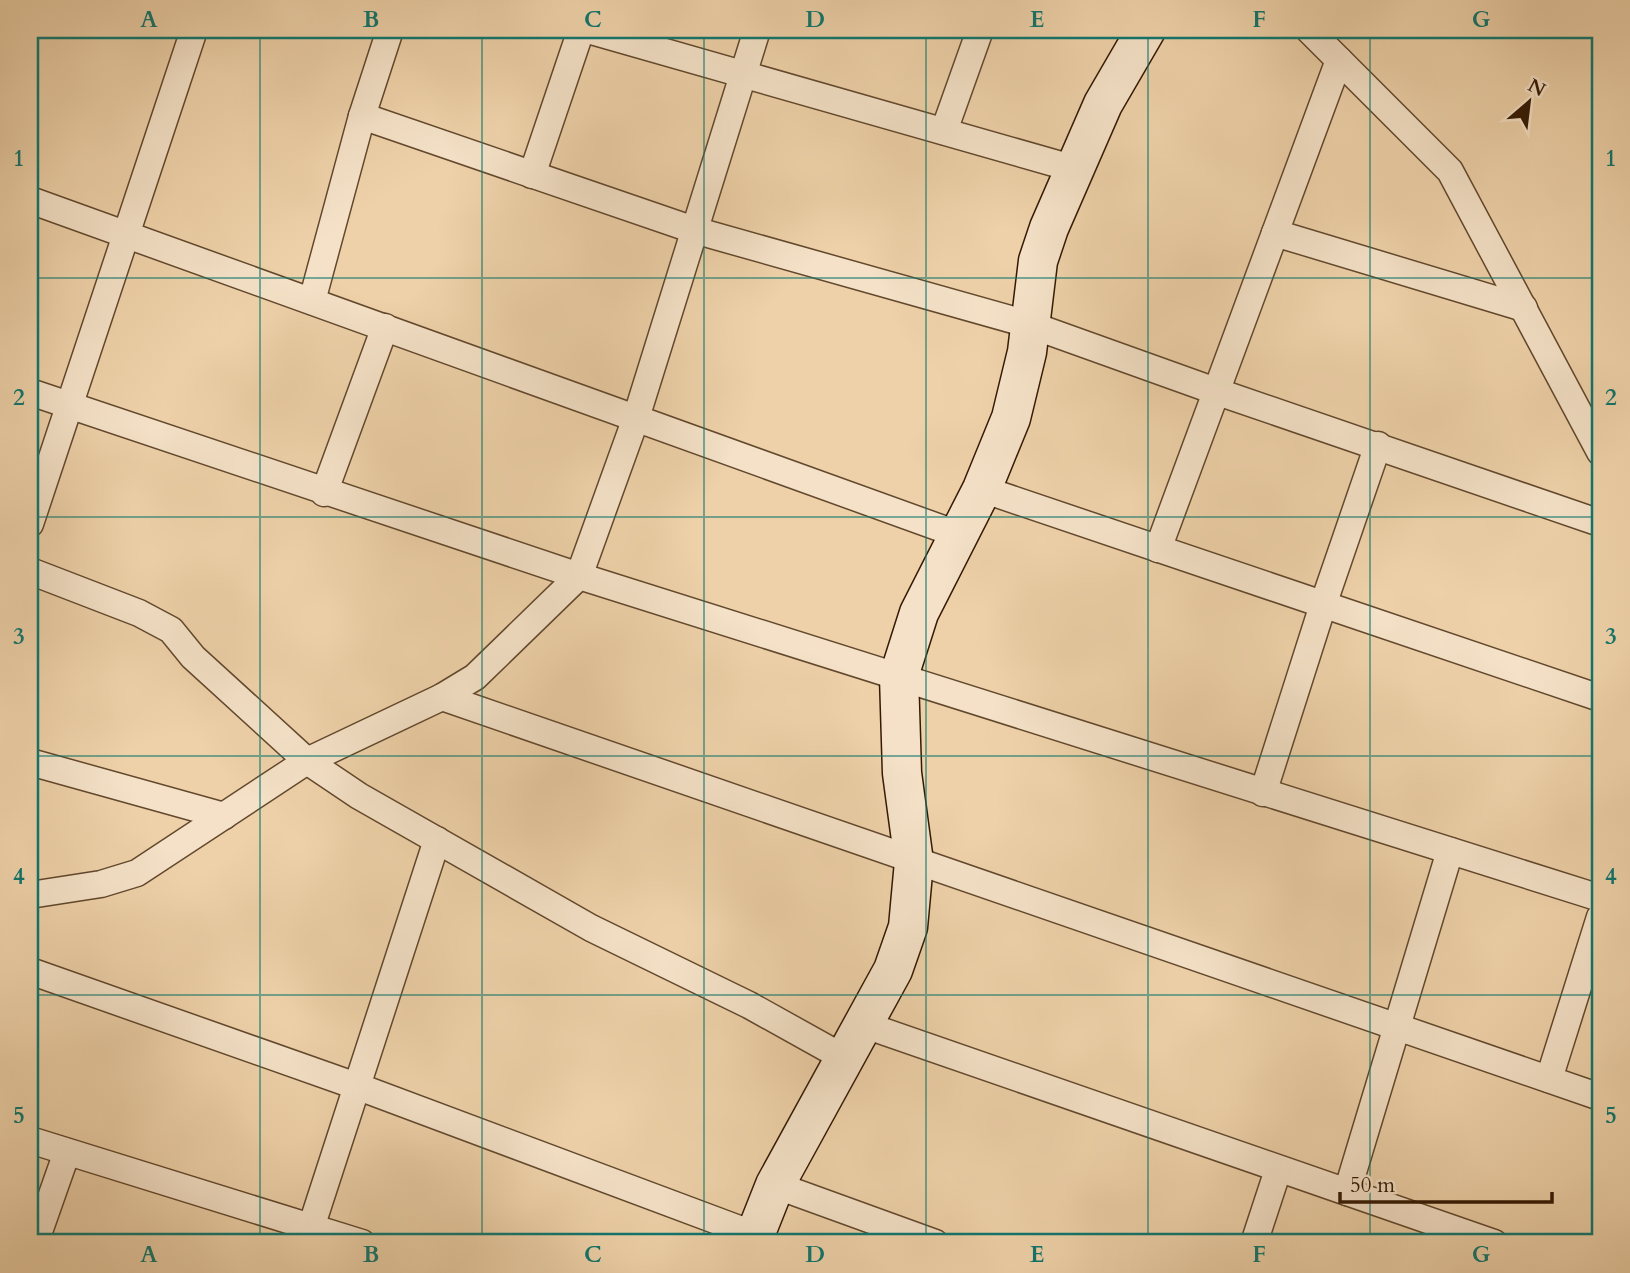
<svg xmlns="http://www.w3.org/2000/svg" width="1630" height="1273" font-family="Cardo,serif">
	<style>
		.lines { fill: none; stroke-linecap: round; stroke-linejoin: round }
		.street-casing { stroke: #62482d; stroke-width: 29 }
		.secondary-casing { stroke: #341a04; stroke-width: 41 }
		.street { stroke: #f4e1c7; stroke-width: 26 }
		.secondary { stroke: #f4e1c7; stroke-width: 38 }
		.grid { fill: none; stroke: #0f766e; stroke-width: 2; stroke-opacity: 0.55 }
		.neatline { fill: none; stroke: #0f766e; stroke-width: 2.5 }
		.grid-label { font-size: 23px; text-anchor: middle; font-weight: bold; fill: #0f766e }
	</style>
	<rect width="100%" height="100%" fill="#eed1a9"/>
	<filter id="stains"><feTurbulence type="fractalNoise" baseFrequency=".00286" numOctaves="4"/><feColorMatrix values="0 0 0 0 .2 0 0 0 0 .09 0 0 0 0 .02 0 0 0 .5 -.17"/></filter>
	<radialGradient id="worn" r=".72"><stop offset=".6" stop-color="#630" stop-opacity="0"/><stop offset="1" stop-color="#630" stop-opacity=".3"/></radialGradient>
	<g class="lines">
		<g class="street-casing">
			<g id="street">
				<polyline points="588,30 1075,169"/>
				<polyline points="1309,30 1450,171 1600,452"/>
				<polyline points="362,116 694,230 1031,325 1218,392 1600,523"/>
				<polyline points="944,131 980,30"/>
				<polyline points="532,175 581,30"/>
				<polyline points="30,200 957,534"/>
				<polyline points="1275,233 1524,308"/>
				<polyline points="312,301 362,116 390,30"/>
				<polyline points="30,392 579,576 1600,898"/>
				<polyline points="982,489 1600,698"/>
				<polyline points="324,493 385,327"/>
				<polyline points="30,524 194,30"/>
				<polyline points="1158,549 1339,60"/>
				<polyline points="30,571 139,613 171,630 193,657 307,761 359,796 591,928 749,1005 846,1059"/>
				<polyline points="442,697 1600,1097"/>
				<polyline points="30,762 224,816"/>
				<polyline points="1263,793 1323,605 1378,445"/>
				<polyline points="30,895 101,884 137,873 307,761 442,697 475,677 579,576 636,418 757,30"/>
				<polyline points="30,971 359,1087 755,1235 765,1243"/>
				<polyline points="865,1025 1494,1243"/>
				<polyline points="1549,1079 1600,917"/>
				<polyline points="30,1140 362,1243"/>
				<polyline points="775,1185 935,1243"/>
				<polyline points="1347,1192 1450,851"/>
				<polyline points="35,1243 67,1152"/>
				<polyline points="306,1243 437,840"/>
				<polyline points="1254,1243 1278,1170"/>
			</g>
		</g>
		<g class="secondary-casing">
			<polyline id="secondary" points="752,1243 775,1185 893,970 908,927 914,862 902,773 899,676 919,613 982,489 1011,418 1027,352 1038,261 1049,228 1103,104 1146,30"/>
		</g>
		<use href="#street" class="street"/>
		<use href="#secondary" class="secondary"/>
	</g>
	<path class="grid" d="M 260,30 L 260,1243M 482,30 L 482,1243M 704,30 L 704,1243M 926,30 L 926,1243M 1148,30 L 1148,1243M 1370,30 L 1370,1243M 30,278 L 1600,278M 30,517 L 1600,517M 30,756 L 1600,756M 30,995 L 1600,995"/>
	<rect width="1630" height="1273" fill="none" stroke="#eed1a9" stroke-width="77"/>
	<g transform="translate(1529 102) rotate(28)" stroke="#f4e1c7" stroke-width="5" paint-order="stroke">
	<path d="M0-5L12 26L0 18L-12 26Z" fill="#341a04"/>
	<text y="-10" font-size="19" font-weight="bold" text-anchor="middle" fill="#341a04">N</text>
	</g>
	<path d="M1340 1192v10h212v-10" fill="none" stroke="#341a04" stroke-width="3.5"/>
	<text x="1350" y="1192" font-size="21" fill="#341a04" stroke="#f4e1c7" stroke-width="5" paint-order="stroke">50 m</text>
	<rect x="38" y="38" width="1554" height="1196" class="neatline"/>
	<g class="grid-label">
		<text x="149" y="27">A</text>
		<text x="371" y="27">B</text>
		<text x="593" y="27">C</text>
		<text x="815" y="27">D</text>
		<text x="1037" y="27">E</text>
		<text x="1259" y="27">F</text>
		<text x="1481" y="27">G</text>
		<text x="19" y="166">1</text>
		<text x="1611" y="166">1</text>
		<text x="19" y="405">2</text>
		<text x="1611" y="405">2</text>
		<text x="19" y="644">3</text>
		<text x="1611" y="644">3</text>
		<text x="19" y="884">4</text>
		<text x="1611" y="884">4</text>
		<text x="19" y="1123">5</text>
		<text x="1611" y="1123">5</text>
		<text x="149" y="1262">A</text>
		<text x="371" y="1262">B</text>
		<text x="593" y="1262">C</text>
		<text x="815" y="1262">D</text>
		<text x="1037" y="1262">E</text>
		<text x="1259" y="1262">F</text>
		<text x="1481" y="1262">G</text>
	</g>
	<rect width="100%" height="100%" filter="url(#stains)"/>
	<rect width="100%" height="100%" fill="url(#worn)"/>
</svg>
